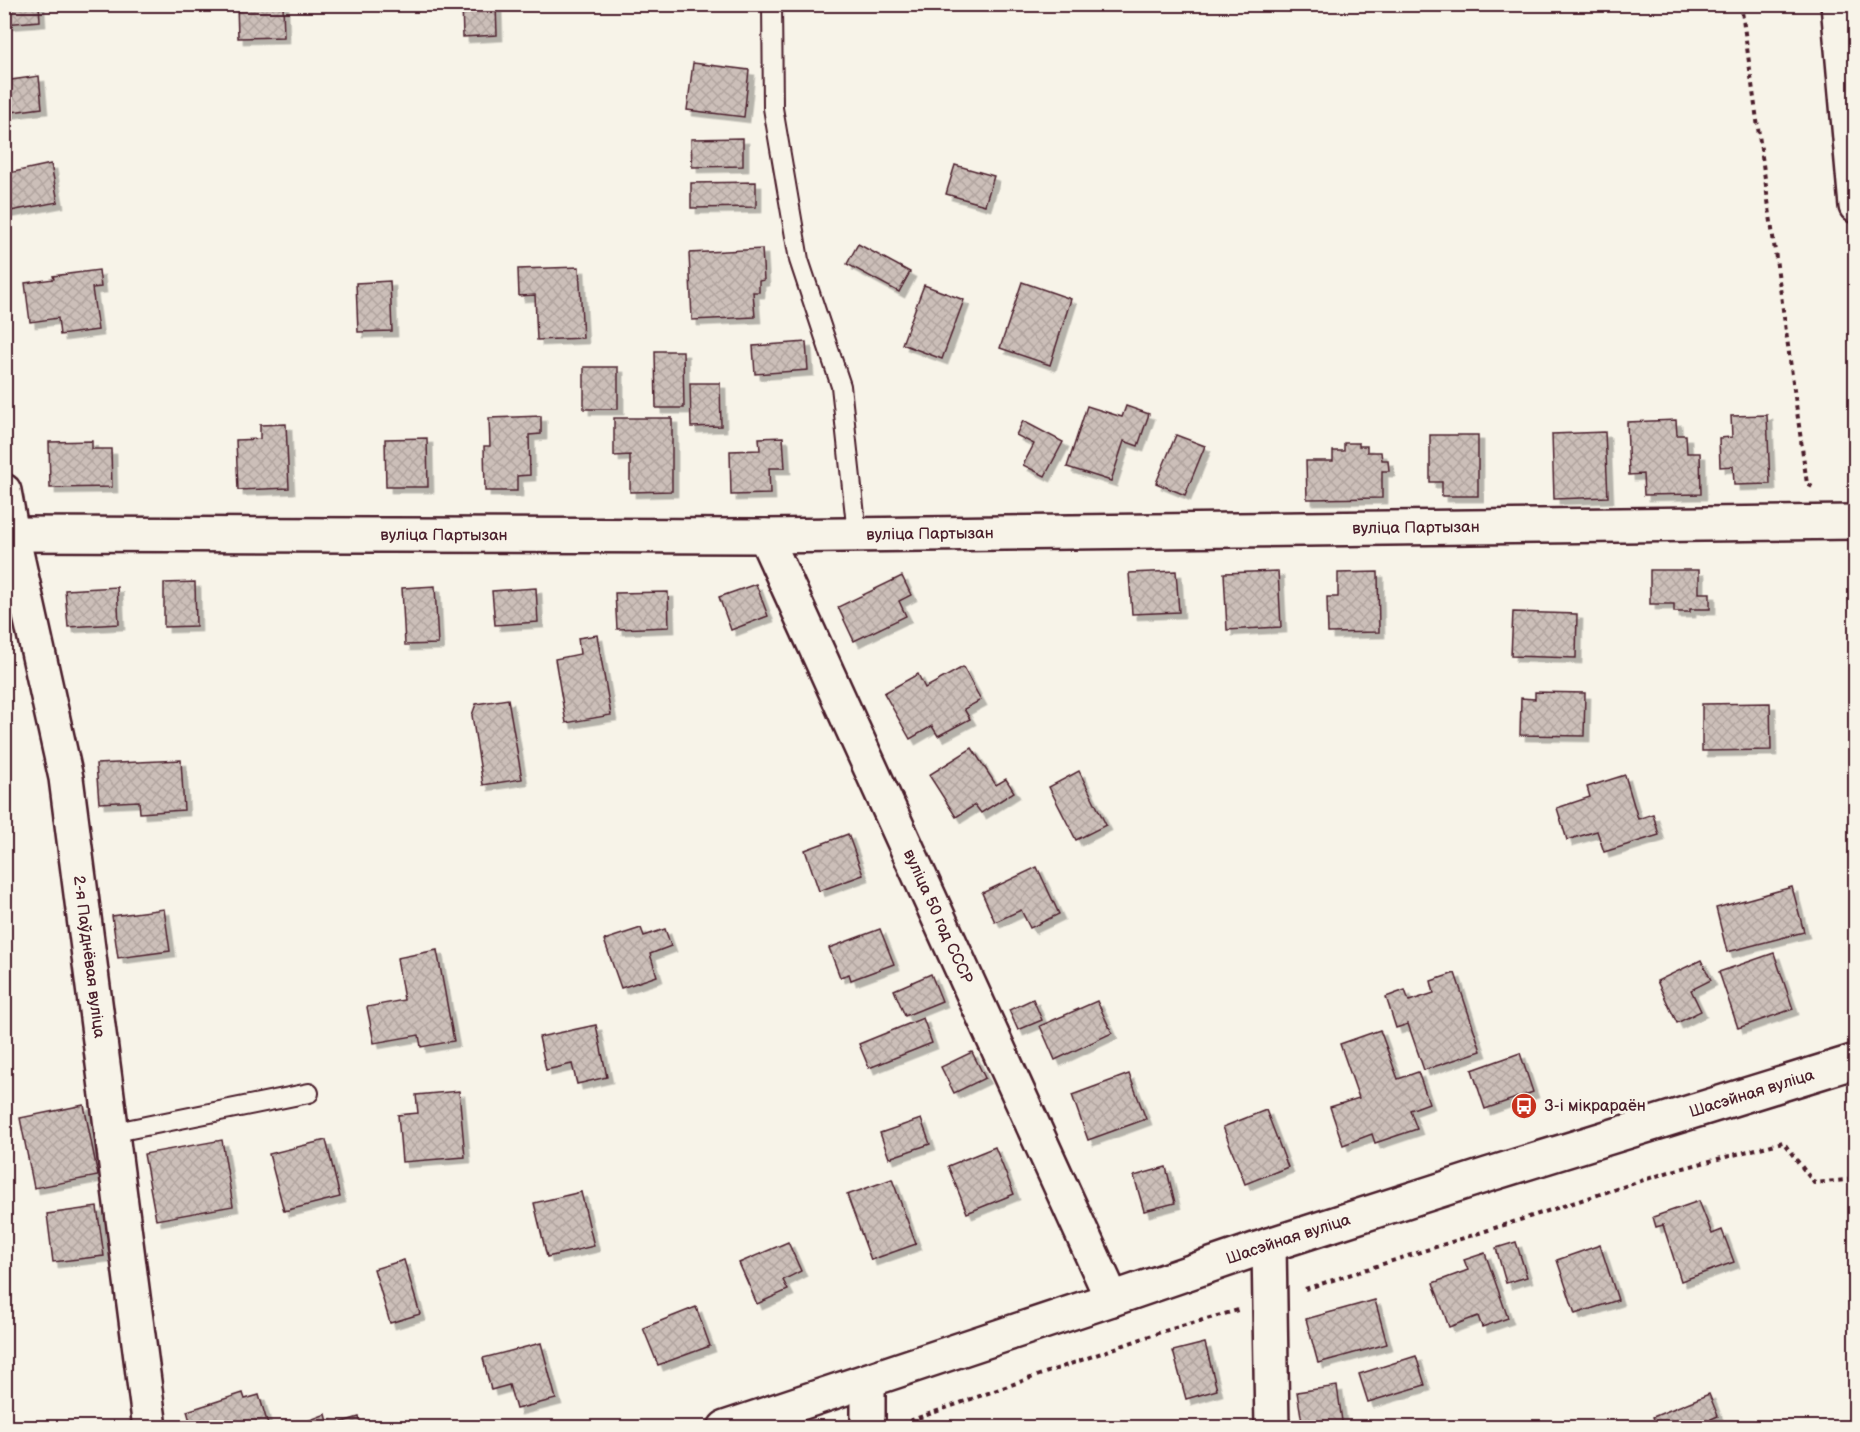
<svg xmlns="http://www.w3.org/2000/svg" width="1860" height="1432" font-family="'Balsamiq Sans',sans-serif">
	<style>
		.building { fill: url(#building-cross-hatch); stroke: #4a1f2b; stroke-width: 1.5; filter: url(#shadow) }
		.lines { fill: none; stroke-linecap: round; stroke-linejoin: round }
		.lane-casing { stroke: #4a1f2b; stroke-width: 22 }
		.street-casing { stroke: #4a1f2b; stroke-width: 38 }
		.secondary-casing { stroke: #4a1f2b; stroke-width: 38 }
		.path { stroke: #4a1f2b; stroke-width: 4; stroke-dasharray: 4.5 4.5; stroke-linecap: butt }
		.lane { stroke: #f7f3e8; stroke-width: 18 }
		.street { stroke: #f7f3e8; stroke-width: 33 }
		.secondary { stroke: #f7f3e8; stroke-width: 33 }
		.labels { text-anchor: middle; dominant-baseline: central; stroke-width: 6; stroke-linejoin: round; paint-order: stroke }
		.street-label { font-size: 16px; fill: #4a1f2b; stroke: #f7f3e8 }
		.poi-label { font-size: 16px; fill: #4a1f2b; stroke: #f7f3e8; text-anchor: start }
	</style>
	<defs>
		<pattern id="building-cross-hatch" width="8" height="8" patternUnits="userSpaceOnUse" patternTransform="scale(1.5)"><rect width="8" height="8" fill="#ccbfb9"/><path d="M0 0l8 8M0 8l8-8" fill="none" stroke="#b1a49f"/></pattern>
		<filter id="shadow"><feDropShadow dx="5.5" dy="5.5" stdDeviation="0" flood-color="#0004"/></filter>
	</defs>
	<rect width="100%" height="100%" fill="#f7f3e8"/>
	<filter id="ink" filterUnits="userSpaceOnUse"><feTurbulence type="fractalNoise" baseFrequency=".0167" numOctaves="2"/><feDisplacementMap in="SourceGraphic" scale="12" xChannelSelector="R" yChannelSelector="G"/><feConvolveMatrix kernelMatrix="1 2 1 2 8 2 1 2 1" color-interpolation-filters="sRGB"/></filter>
	<g filter="url(#ink)">
		<g class="building">
			<polygon points="4,4 39,4 40,21 4,24"/>
			<polygon points="237,4 283,4 284,37 238,38"/>
			<polygon points="462,4 496,4 497,35 463,37"/>
			<polygon points="693,63 749,70 744,117 687,110"/>
			<polygon points="39,76 42,108 4,113 4,81"/>
			<polygon points="743,138 743,166 692,167 691,139"/>
			<polygon points="51,164 58,202 5,212 4,174"/>
			<polygon points="955,165 994,176 985,205 946,194"/>
			<polygon points="756,182 756,207 691,208 691,183"/>
			<polygon points="858,244 910,272 899,292 847,264"/>
			<polygon points="762,249 764,280 759,281 759,292 753,292 755,317 692,320 689,253"/>
			<polygon points="579,267 583,338 537,340 535,295 519,296 518,269"/>
			<polygon points="99,270 101,287 92,288 98,330 60,335 58,318 30,322 25,283 54,279 53,276"/>
			<polygon points="390,281 392,331 358,332 356,283"/>
			<polygon points="1022,282 1071,299 1050,365 1000,348"/>
			<polygon points="924,285 964,300 942,359 902,344"/>
			<polygon points="806,342 808,370 755,374 753,346"/>
			<polygon points="655,351 683,351 684,408 656,408"/>
			<rect x="584" y="367" width="34" height="42"/>
			<polygon points="690,383 720,383 721,426 691,427"/>
			<polygon points="1087,406 1122,417 1126,406 1149,414 1138,446 1124,441 1111,481 1067,467"/>
			<polygon points="1767,415 1770,484 1734,485 1733,466 1720,467 1719,438 1732,437 1731,416"/>
			<polygon points="541,416 541,434 529,435 530,475 517,476 517,491 485,491 484,446 490,446 489,418"/>
			<polygon points="614,418 672,418 672,491 630,492 630,455 614,456"/>
			<polygon points="1676,420 1677,435 1686,435 1687,453 1700,453 1701,494 1644,495 1643,474 1629,475 1627,422"/>
			<polygon points="1023,421 1063,442 1045,476 1023,465 1034,444 1016,435"/>
			<polygon points="286,424 289,488 238,490 236,440 260,439 260,425"/>
			<polygon points="1605,432 1608,497 1554,499 1552,434"/>
			<polygon points="1176,435 1205,446 1185,495 1156,483"/>
			<polygon points="1430,435 1478,435 1478,496 1442,496 1442,482 1430,482"/>
			<polygon points="783,437 785,468 769,468 770,494 731,495 730,451 760,450 759,438"/>
			<polygon points="427,438 428,487 386,487 385,439"/>
			<polygon points="92,441 92,449 111,449 112,487 50,488 49,442"/>
			<polygon points="1344,443 1359,443 1359,446 1367,446 1367,452 1381,452 1382,460 1388,460 1389,471 1382,471 1382,498 1307,499 1306,461 1333,461 1333,451 1344,451"/>
			<polygon points="1650,570 1699,570 1699,593 1710,593 1710,609 1690,609 1690,612 1674,612 1674,604 1650,604"/>
			<polygon points="1176,571 1179,612 1132,614 1129,573"/>
			<polygon points="1278,571 1281,627 1227,630 1224,573"/>
			<polygon points="1378,572 1379,632 1328,633 1327,597 1338,597 1338,573"/>
			<polygon points="902,576 911,595 899,601 906,616 854,641 838,607"/>
			<polygon points="195,582 196,626 164,627 164,583"/>
			<polygon points="756,584 768,616 731,630 719,597"/>
			<polygon points="435,586 438,644 405,645 402,588"/>
			<polygon points="117,587 119,624 68,627 65,590"/>
			<polygon points="536,588 538,622 495,625 492,591"/>
			<polygon points="668,592 669,627 617,629 615,593"/>
			<polygon points="1513,612 1577,614 1576,658 1511,656"/>
			<polygon points="597,635 611,715 566,723 555,659 580,654 578,638"/>
			<polygon points="963,667 981,700 964,709 970,719 938,736 932,726 910,739 884,693 918,674 925,688"/>
			<polygon points="1535,692 1585,693 1584,736 1520,735 1521,698 1535,699"/>
			<polygon points="508,699 522,779 483,785 472,715 476,704"/>
			<polygon points="1770,703 1771,750 1702,751 1702,704"/>
			<polygon points="972,748 996,785 1006,779 1014,792 981,813 975,805 956,817 929,775"/>
			<polygon points="181,760 184,810 140,813 139,801 99,803 96,764"/>
			<polygon points="1079,771 1106,825 1076,840 1049,787"/>
			<polygon points="1625,775 1638,819 1653,814 1659,835 1604,852 1597,831 1567,840 1557,808 1590,797 1587,787"/>
			<polygon points="848,834 863,875 819,891 805,850"/>
			<polygon points="1037,867 1059,914 1030,928 1021,910 995,922 982,893"/>
			<polygon points="1792,887 1804,932 1727,952 1716,908"/>
			<polygon points="164,909 170,951 118,958 112,916"/>
			<polygon points="641,928 644,936 665,929 671,946 650,954 657,976 621,988 604,940"/>
			<polygon points="880,929 894,964 851,980 849,974 840,977 829,948"/>
			<polygon points="437,950 454,1041 421,1047 419,1035 374,1043 367,1007 404,1000 397,958"/>
			<polygon points="1774,953 1793,1009 1738,1028 1719,972"/>
			<polygon points="1701,960 1711,980 1691,990 1701,1011 1677,1023 1657,981"/>
			<polygon points="1455,973 1481,1051 1424,1070 1408,1024 1396,1028 1386,997 1405,990 1409,1001 1434,993 1431,981"/>
			<polygon points="931,974 942,1001 905,1016 894,990"/>
			<polygon points="1033,999 1042,1020 1018,1030 1009,1010"/>
			<polygon points="1097,1001 1112,1033 1055,1060 1040,1026"/>
			<polygon points="923,1018 932,1043 869,1068 859,1044"/>
			<polygon points="596,1025 607,1077 577,1084 572,1064 546,1070 539,1037"/>
			<polygon points="1380,1030 1398,1079 1418,1072 1429,1103 1410,1110 1417,1129 1375,1143 1372,1134 1343,1145 1330,1107 1359,1098 1340,1044"/>
			<polygon points="972,1052 985,1078 954,1093 941,1067"/>
			<polygon points="1520,1053 1533,1092 1485,1109 1472,1070"/>
			<polygon points="1129,1074 1146,1119 1088,1140 1072,1095"/>
			<polygon points="459,1091 465,1157 402,1162 398,1115 418,1113 416,1095"/>
			<polygon points="84,1105 98,1176 34,1188 20,1118"/>
			<polygon points="1266,1110 1288,1167 1245,1184 1223,1127"/>
			<polygon points="921,1119 930,1144 889,1158 880,1133"/>
			<polygon points="222,1140 233,1206 156,1220 144,1154"/>
			<polygon points="326,1140 340,1197 284,1211 269,1154"/>
			<polygon points="995,1147 1014,1194 967,1213 948,1166"/>
			<polygon points="1166,1167 1175,1203 1144,1211 1134,1176"/>
			<polygon points="892,1179 916,1244 871,1260 847,1195"/>
			<polygon points="581,1192 594,1246 547,1257 534,1203"/>
			<polygon points="1699,1201 1712,1234 1722,1230 1734,1262 1681,1281 1663,1225 1656,1227 1653,1217"/>
			<polygon points="97,1207 104,1256 53,1262 47,1214"/>
			<polygon points="788,1242 801,1271 783,1280 788,1290 757,1304 739,1263"/>
			<polygon points="1516,1242 1527,1277 1506,1283 1496,1248"/>
			<polygon points="1600,1245 1618,1300 1575,1314 1557,1260"/>
			<polygon points="1485,1253 1508,1318 1482,1327 1478,1316 1449,1327 1433,1283 1468,1270 1464,1260"/>
			<polygon points="404,1260 420,1314 390,1323 374,1269"/>
			<polygon points="1375,1300 1387,1344 1318,1363 1306,1319"/>
			<polygon points="696,1307 710,1346 658,1365 643,1328"/>
			<polygon points="541,1343 556,1399 516,1409 509,1385 491,1390 483,1358"/>
			<polygon points="1205,1343 1217,1390 1186,1399 1173,1351"/>
			<polygon points="1416,1356 1425,1385 1368,1402 1359,1374"/>
			<polygon points="1337,1386 1343,1428 1303,1428 1297,1392"/>
			<polygon points="243,1393 245,1399 259,1395 269,1428 192,1428 187,1411"/>
			<polygon points="1709,1394 1718,1416 1711,1419 1714,1428 1657,1428 1653,1417"/>
			<polygon points="326,1414 329,1426 359,1417 362,1428 289,1428"/>
		</g>
		<g class="lines">
			<g class="lane-casing">
				<g id="lane">
					<polyline points="772,4 773,108 799,260 841,386 857,534"/>
					<polyline points="111,1133 309,1093"/>
				</g>
			</g>
			<g class="street-casing">
				<g id="street">
					<path id="s1" d="M 4,491 L 12,534 L 66,778 L 150,1428"/>
					<path id="s2" d="M 4,534 L 765,536 L 1856,522"/>
					<path id="s3" d="M 765,536 L 1112,1299"/>
					<polyline points="1269,1245 1272,1428"/>
					<polyline points="868,1428 868,1381"/>
				</g>
			</g>
			<g class="secondary-casing">
				<g id="secondary">
					<polyline points="1838,4 1856,206"/>
					<path id="s4" d="M 725,1428 L 1112,1299 L 1269,1245 L 1487,1175 L 1856,1061"/>
				</g>
			</g>
			<g class="path">
				<polyline points="1741,4 1807,484 1813,487"/>
				<polyline points="1305,1289 1672,1171 1783,1142 1814,1183 1856,1179"/>
				<polyline points="901,1424 1161,1332 1238,1310"/>
			</g>
			<use href="#lane" class="lane"/>
			<use href="#street" class="street"/>
			<use href="#secondary" class="secondary"/>
		</g>
	</g>
	<defs>
		<g id="bus-disc" transform="scale(1.35)"><circle r="9.5" fill="#c8321e" stroke="#f7f3e8"/><path d="M-5-6H5V4H4V6H2V4H-2V6H-4V4H-5ZM-3.5-4V0h7V-4ZM-3.5 1.2v1.5H-2V1.2ZM2 1.2v1.5H3.5V1.2Z" fill="#fff"/></g>
	</defs>
	<g fill-rule="evenodd">
		<use href="#bus-disc" x="1524" y="1106"/>
	</g>
	<g class="labels">
		<g class="street-label">
			<text stroke="none"><textPath href="#s2" startOffset="1412">вуліца Партызан</textPath></text>
			<text stroke="none"><textPath href="#s2" startOffset="926">вуліца Партызан</textPath></text>
			<text stroke="none"><textPath href="#s2" startOffset="440">вуліца Партызан</textPath></text>
			<text stroke="none"><textPath href="#s3" startOffset="418">вуліца 50 год СССР</textPath></text>
			<text stroke="none"><textPath href="#s1" startOffset="474">2-я Паўднёвая вуліца</textPath></text>
			<text stroke="none"><textPath href="#s4" startOffset="1080">Шасэйная вуліца</textPath></text>
			<text stroke="none"><textPath href="#s4" startOffset="594">Шасэйная вуліца</textPath></text>
		</g>
		<g class="poi-label">
			<text x="1544" y="1106">3-і мікрараён</text>
		</g>
	</g>
	<rect width="1860" height="1432" fill="none" stroke="#f7f3e8" stroke-width="24"/>
	<rect x="12" y="12" width="1836" height="1408" fill="none" stroke="#4a1f2b" stroke-width="2" filter="url(#ink)"/>
</svg>
